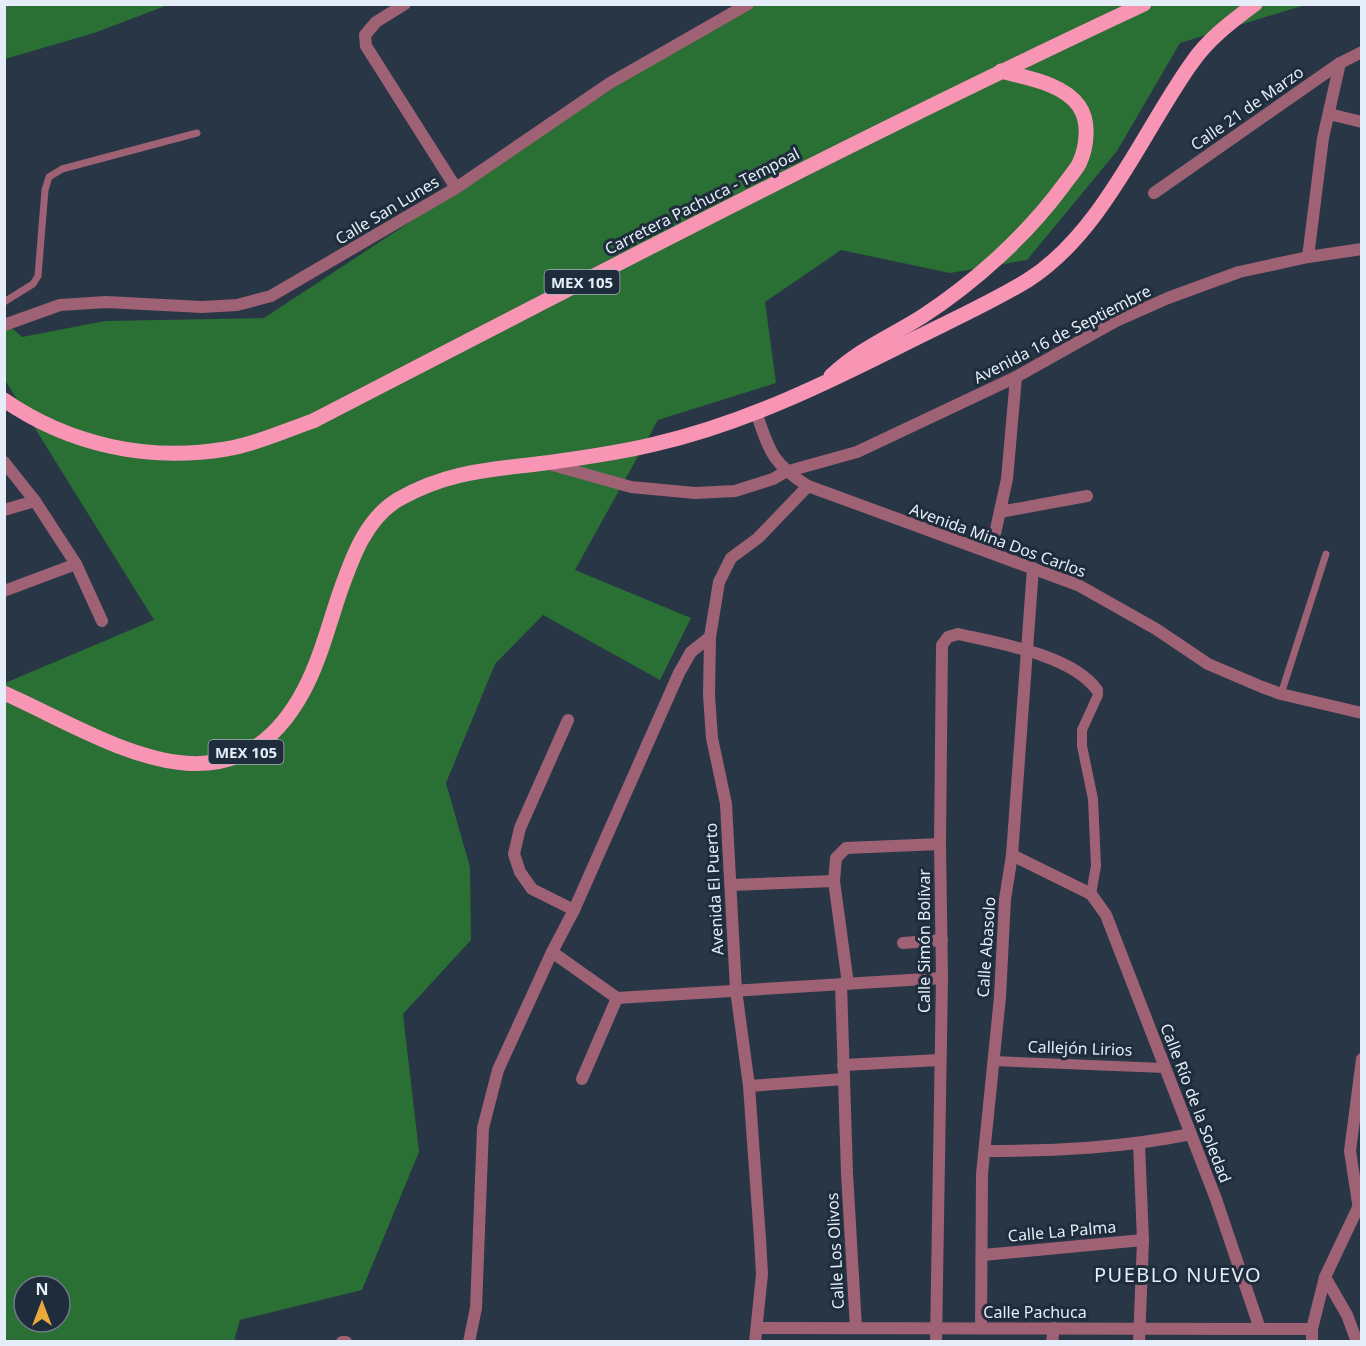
<svg xmlns="http://www.w3.org/2000/svg" width="1366" height="1346" font-family="'Noto Sans',sans-serif">
	<style>
		.green { fill: #2a6f34; fill-rule: evenodd }
		.lines { fill: none; stroke-linecap: round; stroke-linejoin: round }
		.service { stroke: #9e6274; stroke-width: 7 }
		.pedestrian { stroke: #9e6274; stroke-width: 10 }
		.minor { stroke: #9e6274; stroke-width: 12 }
		.tertiary { stroke: #9e6274; stroke-width: 12 }
		.primary { stroke: #f895b4; stroke-width: 15 }
		.labels { text-anchor: middle; dominant-baseline: central; stroke-width: 6; stroke-linejoin: round; paint-order: stroke }
		.shield { fill: #1e2c3b; stroke: #a9b3bf; stroke-width: 1.5 }
		.shield-label { font-size: 15px; font-weight: bold; fill: #e4edf8 }
		.street-label { font-size: 16px; fill: #e4edf8; stroke: #1e2c3b }
		.quarter-label { font-size: 20px; letter-spacing: 1.5px; fill: #e4edf8; stroke: #1e2c3b }
	</style>
	<rect width="100%" height="100%" fill="#283646"/>
	<g class="green">
		<polygon points="5,4 168,4 168,5 94,33 5,59"/>
		<path d="M 740,5 L 1305,5 L 1180,43 L 1117,151 L 1027,260 L 950,273 L 841,250 L 765,302 L 776,383 L 658,420 L 575,570 L 691,618 L 660,680 L 543,615 L 495,664 L 446,783 L 470,867 L 471,940 L 403,1014 L 419,1152 L 362,1290 L 240,1320 L 234,1341 L 5,1341 L 5,683 L 154,620 L 5,380 L 4,321 L 22,337 L 105,321 L 264,318 ZM 24,1286 L 60,1286 L 60,1322 L 24,1322 Z"/>
	</g>
	<g class="lines">
		<g class="service">
			<polyline points="4,302 33,284 38,276 45,190 49,177 62,169 197,133"/>
			<polyline points="1281,694 1326,554"/>
		</g>
		<g class="pedestrian">
			<polyline points="1091,894 1096,866 1093,799 1082,746 1082,730 1098,695 1097,690"/>
			<polyline points="993,1061 1164,1068"/>
		</g>
		<g class="minor">
			<polyline points="405,4 376,22 365,35 366,46 456,188"/>
			<polyline points="1329,114 1362,122"/>
			<polyline points="1154,193 1340,63 1362,52"/>
			<polyline points="1308,257 1323,138 1340,63"/>
			<polyline points="4,325 60,305 106,302 202,307 237,305 271,296 456,188 610,83 748,4"/>
			<polyline points="4,462 35,501 76,564 102,621"/>
			<polyline points="549,464 631,487 695,493 735,491 773,479 785,472 857,452 1016,377 1116,321 1168,298 1239,272 1308,257 1362,249"/>
			<polyline points="4,510 35,501"/>
			<polyline points="1000,512 1087,496"/>
			<polyline points="991,552 1007,479 1016,377"/>
			<polyline points="4,591 76,564"/>
			<polyline points="568,720 520,828 514,854 520,872 532,889 574,910"/>
			<polyline points="1012,855 1091,894 1106,915 1216,1199 1260,1329"/>
			<polyline points="731,885 834,881"/>
			<polyline points="903,943 942,940"/>
			<polyline points="552,952 617,998 942,978"/>
			<polyline points="841,984 847,1173 856,1328"/>
			<polyline points="848,984 834,881 836,858 846,848 940,844"/>
			<polyline points="843,1065 940,1060"/>
			<polyline points="582,1079 617,998"/>
			<polyline points="749,1086 844,1079"/>
			<path d="M 985,1151 C 1055,1151 1122,1148 1191,1134"/>
			<polyline points="1358,1203 1350,1151 1362,1059"/>
			<polyline points="983,1255 1143,1240"/>
			<polyline points="1325,1277 1347,1315 1357,1342"/>
			<polyline points="758,1328 1312,1329"/>
			<polyline points="981,1328 982,1174 1000,997 1005,899 1012,855 1033,568"/>
			<polyline points="342,1342 346,1342"/>
			<polyline points="469,1342 476,1308 483,1128 498,1070 552,952 574,910 679,673 691,652 710,637"/>
			<polyline points="755,1342 762,1274 760,1239 749,1086 736,990 726,804 712,738 709,695 710,637 719,582 731,558 758,538 808,486"/>
			<path d="M 936,1342 L 942,978 L 940,844 L 942,645 L 948,637 L 958,634 C 998,643 1072,655 1097,690"/>
			<polyline points="1052,1342 1054,1328"/>
			<polyline points="1139,1342 1143,1240 1139,1144"/>
		</g>
		<g class="tertiary">
			<path d="M 756,412 C 769,450 772,464 808,486 L 1078,585 L 1156,629 L 1208,664 L 1262,687 L 1281,694 L 1362,713"/>
			<polyline points="1312,1342 1312,1329 1325,1277 1362,1199"/>
		</g>
		<g class="primary">
			<path d="M 831,376 C 859,349 890,337 923,316 C 975,282 1026,236 1063,186 C 1068,179 1075,171 1079,164 C 1087,147 1090,122 1079,106 C 1063,83 1026,78 1001,71"/>
			<path d="M 4,400 C 69,445 148,462 226,449 C 256,444 284,431 313,421 C 588,279 863,135 1144,4"/>
			<path d="M 4,693 C 105,738 231,828 304,690 C 320,660 329,624 340,592 C 352,558 366,518 399,499 C 448,471 490,470 545,463 C 581,458 619,453 655,444 C 746,423 831,381 914,339 C 952,320 992,302 1028,280 C 1102,233 1142,133 1191,64 C 1208,39 1231,22 1255,4"/>
		</g>
	</g>
	<g class="labels">
		<g class="shield">
			<rect x="544.5" y="270" width="75" height="24" rx="4.5"/>
			<rect x="208.5" y="740" width="75" height="24" rx="4.5"/>
		</g>
		<g class="shield-label">
			<text x="582" y="282">MEX 105</text>
			<text x="246" y="752">MEX 105</text>
		</g>
		<g class="street-label">
			<text transform="translate(1247 108) rotate(-35)">Calle 21 de Marzo</text>
			<text transform="translate(702 201) rotate(-27)">Carretera Pachuca - Tempoal</text>
			<text transform="translate(387 210) rotate(-31)">Calle San Lunes</text>
			<text transform="translate(1062 334) rotate(-27)">Avenida 16 de Septiembre</text>
			<text transform="translate(998 540) rotate(20)">Avenida Mina Dos Carlos</text>
			<text transform="translate(714 889) rotate(-93)">Avenida El Puerto</text>
			<text transform="translate(924 941) rotate(-90)">Calle Simón Bolívar</text>
			<text transform="translate(986 947) rotate(-86)">Calle Abasolo</text>
			<text transform="translate(1080 1048) rotate(2)">Callejón Lirios</text>
			<text transform="translate(1196 1103) rotate(69)">Calle Río de la Soledad</text>
			<text transform="translate(1062 1231) rotate(-5)">Calle La Palma</text>
			<text transform="translate(835 1251) rotate(-93)">Calle Los Olivos</text>
			<text x="1035" y="1312">Calle Pachuca</text>
		</g>
		<g class="quarter-label">
			<text x="1178" y="1274">PUEBLO NUEVO</text>
		</g>
	</g>
	<rect width="1366" height="1346" fill="none" stroke="#e4edf8" stroke-width="12"/>
	<g transform="translate(42 1304)"><circle r="28" fill="#1e2c3b" stroke="#6d7987" stroke-width="1.5"/>
	<path d="M0-4.5L10 22L0 15L-10 22Z" fill="#eba93a"/>
	<text y="-9" font-size="16" font-weight="bold" text-anchor="middle" fill="#e4edf8">N</text>
	</g>
</svg>
